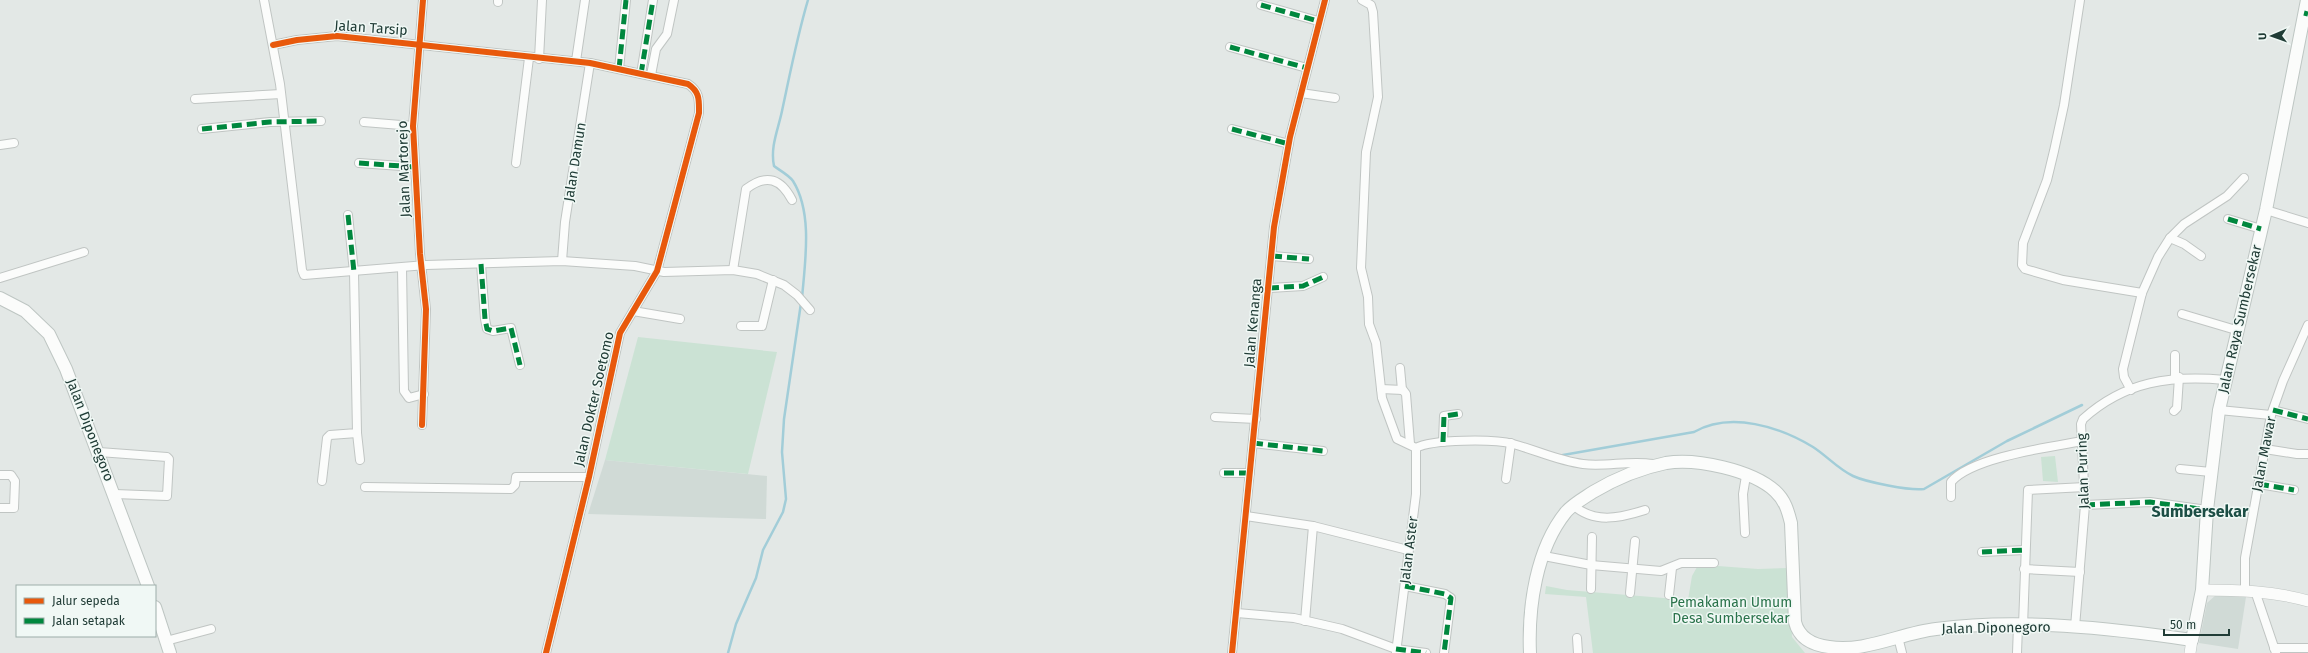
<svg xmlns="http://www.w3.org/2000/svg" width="2308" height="653" font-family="'Fira Sans',sans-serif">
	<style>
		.built { fill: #d0dad6 }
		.green { fill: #cbe2d4 }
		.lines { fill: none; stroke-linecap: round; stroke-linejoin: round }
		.stream { stroke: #a2cdd8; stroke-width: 2.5 }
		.minor-casing { stroke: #c0c5c3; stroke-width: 10 }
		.tertiary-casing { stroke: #c0c5c3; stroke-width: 12 }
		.secondary-casing { stroke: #bec6c3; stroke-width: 14 }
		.minor { stroke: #fbfcfb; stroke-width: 8 }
		.tertiary { stroke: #fbfcfb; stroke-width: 11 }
		.secondary { stroke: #fbfcfb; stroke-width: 12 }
		.quiet { stroke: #00873e; stroke-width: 5; stroke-dasharray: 10 5; stroke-linecap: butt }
		.cycleway-casing { stroke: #f0f8f5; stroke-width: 8 }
		.cycleway { stroke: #e8590c; stroke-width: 6 }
		.labels { text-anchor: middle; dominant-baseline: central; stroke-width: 3; stroke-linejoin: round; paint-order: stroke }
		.street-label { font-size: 14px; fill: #203c36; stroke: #f0f8f5 }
		.park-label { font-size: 14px; fill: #2a734b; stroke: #f0f8f5 }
		.quarter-label { font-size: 16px; font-weight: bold; fill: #1c4e45; stroke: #f0f8f5 }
	</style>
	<rect width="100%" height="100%" fill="#e3e8e6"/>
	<g class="built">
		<polygon points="605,460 767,476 766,519 588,514"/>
		<polygon points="2216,595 2246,597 2238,649 2199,643 2207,603"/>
	</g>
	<g class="green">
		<polygon points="638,337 777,352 748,474 605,460"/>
		<polygon points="2055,456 2058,482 2043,481 2041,457"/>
		<polygon points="1718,566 1758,569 1789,568 1792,637 1805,653 1593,653 1586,597 1545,594 1546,586 1567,590 1688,600 1692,576 1697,567"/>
	</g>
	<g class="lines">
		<g class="stream">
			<path d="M 802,298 C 805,262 813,213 793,181 C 789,175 779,170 774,166 C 770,147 778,130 782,111 C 790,74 797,37 808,0"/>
			<path d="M 1563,455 L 1694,432 C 1731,411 1780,427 1813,447 C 1827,456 1838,469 1853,476 C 1866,482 1910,491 1924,489 L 2007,441 L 2082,405"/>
			<polyline points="728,653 736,624 756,578 763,550 783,512 786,499 782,452 784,419 801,303"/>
		</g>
		<g class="minor-casing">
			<g id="minor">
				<polyline points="264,0 280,84 302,270 304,275 426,265 562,261 635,266 664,272 733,270 757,274 784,285 797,295 810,310"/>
				<polyline points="1362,0 1371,5 1373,12 1378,97 1366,152 1361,268 1368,297 1369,324 1376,343 1382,398 1397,439 1416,448"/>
				<polyline points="2080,0 2064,105 2054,151 2047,180 2023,243 2022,265 2025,269 2063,280 2142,293"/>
				<polyline points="498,2 498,0"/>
				<polyline points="1261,5 1318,21"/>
				<path d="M 273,45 L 297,40 L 337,36 L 590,63 L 688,84 C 700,92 699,100 699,113 L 657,271 L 620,333 L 589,477 L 546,653"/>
				<polyline points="1230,47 1307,68"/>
				<polyline points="539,59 542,0"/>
				<polyline points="576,61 585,0"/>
				<polyline points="619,69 626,0"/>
				<polyline points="641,74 653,0"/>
				<polyline points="651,75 656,49 667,34 674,0"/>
				<polyline points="1301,93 1335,98"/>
				<polyline points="195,99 281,94"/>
				<polyline points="364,122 413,126"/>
				<polyline points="202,129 270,122 321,121"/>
				<polyline points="1232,129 1289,144"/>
				<polyline points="0,145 14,143"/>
				<polyline points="359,163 415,167"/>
				<polyline points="516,163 529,58"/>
				<polyline points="2266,210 2308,223"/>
				<polyline points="2228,219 2261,229"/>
				<polyline points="2170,238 2184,244 2201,256"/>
				<polyline points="1272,256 1309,259"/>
				<polyline points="562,261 565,222 590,63"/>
				<polyline points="481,264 485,319 487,329 493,331 511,328 520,365"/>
				<polyline points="402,268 404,391 409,398 424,394"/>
				<path d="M 733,270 L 746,189 C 767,173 781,179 792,200"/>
				<polyline points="0,278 84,252"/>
				<polyline points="1269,288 1303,286 1323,277"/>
				<polyline points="633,311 680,319"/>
				<polyline points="2182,314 2236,330"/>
				<polyline points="741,326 762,326 773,280"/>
				<polyline points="2175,355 2175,378"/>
				<polyline points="1400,368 1402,390"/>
				<polyline points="1381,389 1403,390 1406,394 1410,444"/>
				<polyline points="2131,390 2124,377 2123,369 2142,293 2158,257 2170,238 2184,224 2227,196 2244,178"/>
				<polyline points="2219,410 2271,415"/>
				<polyline points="2273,410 2308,419"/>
				<polyline points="2174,411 2177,408 2179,377"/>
				<polyline points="1215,417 1256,419"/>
				<polyline points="422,425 426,309 420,254 413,126 423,0"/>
				<polyline points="357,433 360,460"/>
				<polyline points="1443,442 1444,416 1458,414"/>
				<polyline points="1253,443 1323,451"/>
				<path d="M 1416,448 C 1432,439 1495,439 1513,444 C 1536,450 1558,461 1583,464 C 1606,467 1630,460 1653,464"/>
				<polyline points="2265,449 2297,454 2308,454"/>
				<polyline points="99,452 167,457 169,459 167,496 115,494"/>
				<polyline points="2180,469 2211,472"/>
				<polyline points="1224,473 1250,473"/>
				<polyline points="0,475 11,475 15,481 14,508 0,508"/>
				<polyline points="1506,479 1511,443"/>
				<polyline points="322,481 327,438 330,435 357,433 354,272 348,215"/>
				<polyline points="2259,484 2294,490"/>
				<polyline points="365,487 511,489 515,485 516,477 589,477"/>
				<path d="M 1951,497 L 1951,482 C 1972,457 2051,447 2083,441"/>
				<path d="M 1573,505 C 1594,524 1620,518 1645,510"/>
				<polyline points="2085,505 2150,502 2207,510"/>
				<polyline points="1246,516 1313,526 1408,550"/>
				<polyline points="1745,533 1743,494 1746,476"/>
				<polyline points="1982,552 2025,550"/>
				<polyline points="1544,556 1591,565 1661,571 1681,563 1714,563"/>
				<polyline points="2024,569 2080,572"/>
				<polyline points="1405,586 1445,594 1451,598 1444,653"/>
				<polyline points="1591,589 1592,537"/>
				<polyline points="2245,590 2245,558 2271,415 2283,381 2308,325"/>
				<polyline points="2255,591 2276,653"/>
				<polyline points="1630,593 1635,541"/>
				<polyline points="1669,595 1672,568"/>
				<polyline points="1237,613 1294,618 1342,629 1396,649 1426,653"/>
				<polyline points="1305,621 1313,526"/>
				<polyline points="2023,626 2028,490 2085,487"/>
				<path d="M 2075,627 L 2085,505 L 2081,424 L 2083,419 C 2125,381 2171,375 2225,380"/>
				<polyline points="1898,637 1902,653"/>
				<polyline points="1577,638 1578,653"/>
				<polyline points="166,641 211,629"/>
				<polyline points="2274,648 2308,648"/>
				<polyline points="1232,653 1274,227 1290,137 1325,0"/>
				<polyline points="1396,653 1416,494 1416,448"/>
				<polyline points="2017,653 2018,626"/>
			</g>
		</g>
		<g class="tertiary-casing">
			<g id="tertiary">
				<path d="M 2202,590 C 2238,590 2273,591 2308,601"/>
				<polyline points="2190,653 2192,640"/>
			</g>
		</g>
		<g class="secondary-casing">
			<g id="secondary">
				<polyline points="0,298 25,311 49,334 66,369 148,586"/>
				<polyline points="155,607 170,653"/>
				<path d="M 1530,653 C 1528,607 1536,549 1566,512 C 1573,504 1584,498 1593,492 C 1615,479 1641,468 1666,463 C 1696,458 1752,470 1775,491 C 1785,500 1788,511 1791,523 L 1795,622 C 1799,638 1813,645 1829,647 C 1864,653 1901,633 1936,629 C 2018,618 2110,628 2192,640 L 2202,590 L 2207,510 L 2219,410 L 2266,210 L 2307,0"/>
			</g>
		</g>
		<use href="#minor" class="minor"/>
		<use href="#tertiary" class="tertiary"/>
		<use href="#secondary" class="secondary"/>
		<g class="quiet">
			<polyline points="1261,5 1318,21"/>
			<polyline points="2304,13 2308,14"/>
			<polyline points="1230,47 1307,68"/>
			<polyline points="619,69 626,0"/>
			<polyline points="641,74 653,0"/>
			<polyline points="202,129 270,122 321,121"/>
			<polyline points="1232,129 1289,144"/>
			<polyline points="359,163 415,167"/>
			<polyline points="348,215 354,272"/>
			<polyline points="2228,219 2261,229"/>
			<polyline points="1272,256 1309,259"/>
			<polyline points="481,264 485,319 487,329 493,331 511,328 520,365"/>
			<polyline points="1269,288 1303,286 1323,277"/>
			<polyline points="2273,410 2308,419"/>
			<polyline points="1443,442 1444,416 1458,414"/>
			<polyline points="1253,443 1323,451"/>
			<polyline points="1224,473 1250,473"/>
			<polyline points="2259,484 2294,490"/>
			<polyline points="2085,505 2150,502 2207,510"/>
			<polyline points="1982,552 2025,550"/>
			<polyline points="1405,586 1445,594 1451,598 1444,653"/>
			<polyline points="1396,649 1426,653"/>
		</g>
		<g class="cycleway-casing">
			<g id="cycleway">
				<path d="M 273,45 L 297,40 L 337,36 L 590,63 L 688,84 C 700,92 699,100 699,113 L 657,271 L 620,333 L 589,477 L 546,653"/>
				<polyline points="422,425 426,309 420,254 413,126 423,0"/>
				<polyline points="1232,653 1274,227 1290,137 1325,0"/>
			</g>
		</g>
		<use href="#cycleway" class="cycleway"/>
	</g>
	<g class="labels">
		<g class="street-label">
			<text transform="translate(371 28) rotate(4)">Jalan Tarsip</text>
			<text transform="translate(575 162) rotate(-81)">Jalan Damun</text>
			<text transform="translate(404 169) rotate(-92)">Jalan Martorejo</text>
			<text transform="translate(2240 319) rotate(-77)">Jalan Raya Sumbersekar</text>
			<text transform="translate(1253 323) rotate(-85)">Jalan Kenanga</text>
			<text transform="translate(594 399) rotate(-77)">Jalan Dokter Soetomo</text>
			<text transform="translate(90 430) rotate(69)">Jalan Diponegoro</text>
			<text transform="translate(2264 454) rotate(-79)">Jalan Mawar</text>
			<text transform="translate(2083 471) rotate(-92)">Jalan Puring</text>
			<text transform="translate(1409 550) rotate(-83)">Jalan Aster</text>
			<text transform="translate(1996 628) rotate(-1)">Jalan Diponegoro</text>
		</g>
		<g class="park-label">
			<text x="1731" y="602">Pemakaman Umum<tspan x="1731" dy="16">Desa Sumbersekar</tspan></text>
		</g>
		<g class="quarter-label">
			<text x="2200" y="511">Sumbersekar</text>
		</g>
	</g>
	<rect x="16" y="585" width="140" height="52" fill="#f0f8f5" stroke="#9dada9"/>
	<rect x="24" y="598" width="20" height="6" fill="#e8590c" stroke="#9dada9"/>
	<text x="52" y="605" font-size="12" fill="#203c36">Jalur sepeda</text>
	<rect x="24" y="618" width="20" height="6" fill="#00873e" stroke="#9dada9"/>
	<text x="52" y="625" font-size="12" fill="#203c36">Jalan setapak</text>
	<g transform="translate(2272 36) rotate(268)" stroke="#f0f8f5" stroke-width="3" paint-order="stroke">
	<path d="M0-3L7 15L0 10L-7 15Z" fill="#203c36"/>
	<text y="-6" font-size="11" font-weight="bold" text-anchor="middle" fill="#203c36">U</text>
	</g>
	<path d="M2164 629v6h65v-6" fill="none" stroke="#203c36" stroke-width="2"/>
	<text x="2170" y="629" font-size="12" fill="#203c36" stroke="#f0f8f5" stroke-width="3" paint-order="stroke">50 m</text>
</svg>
